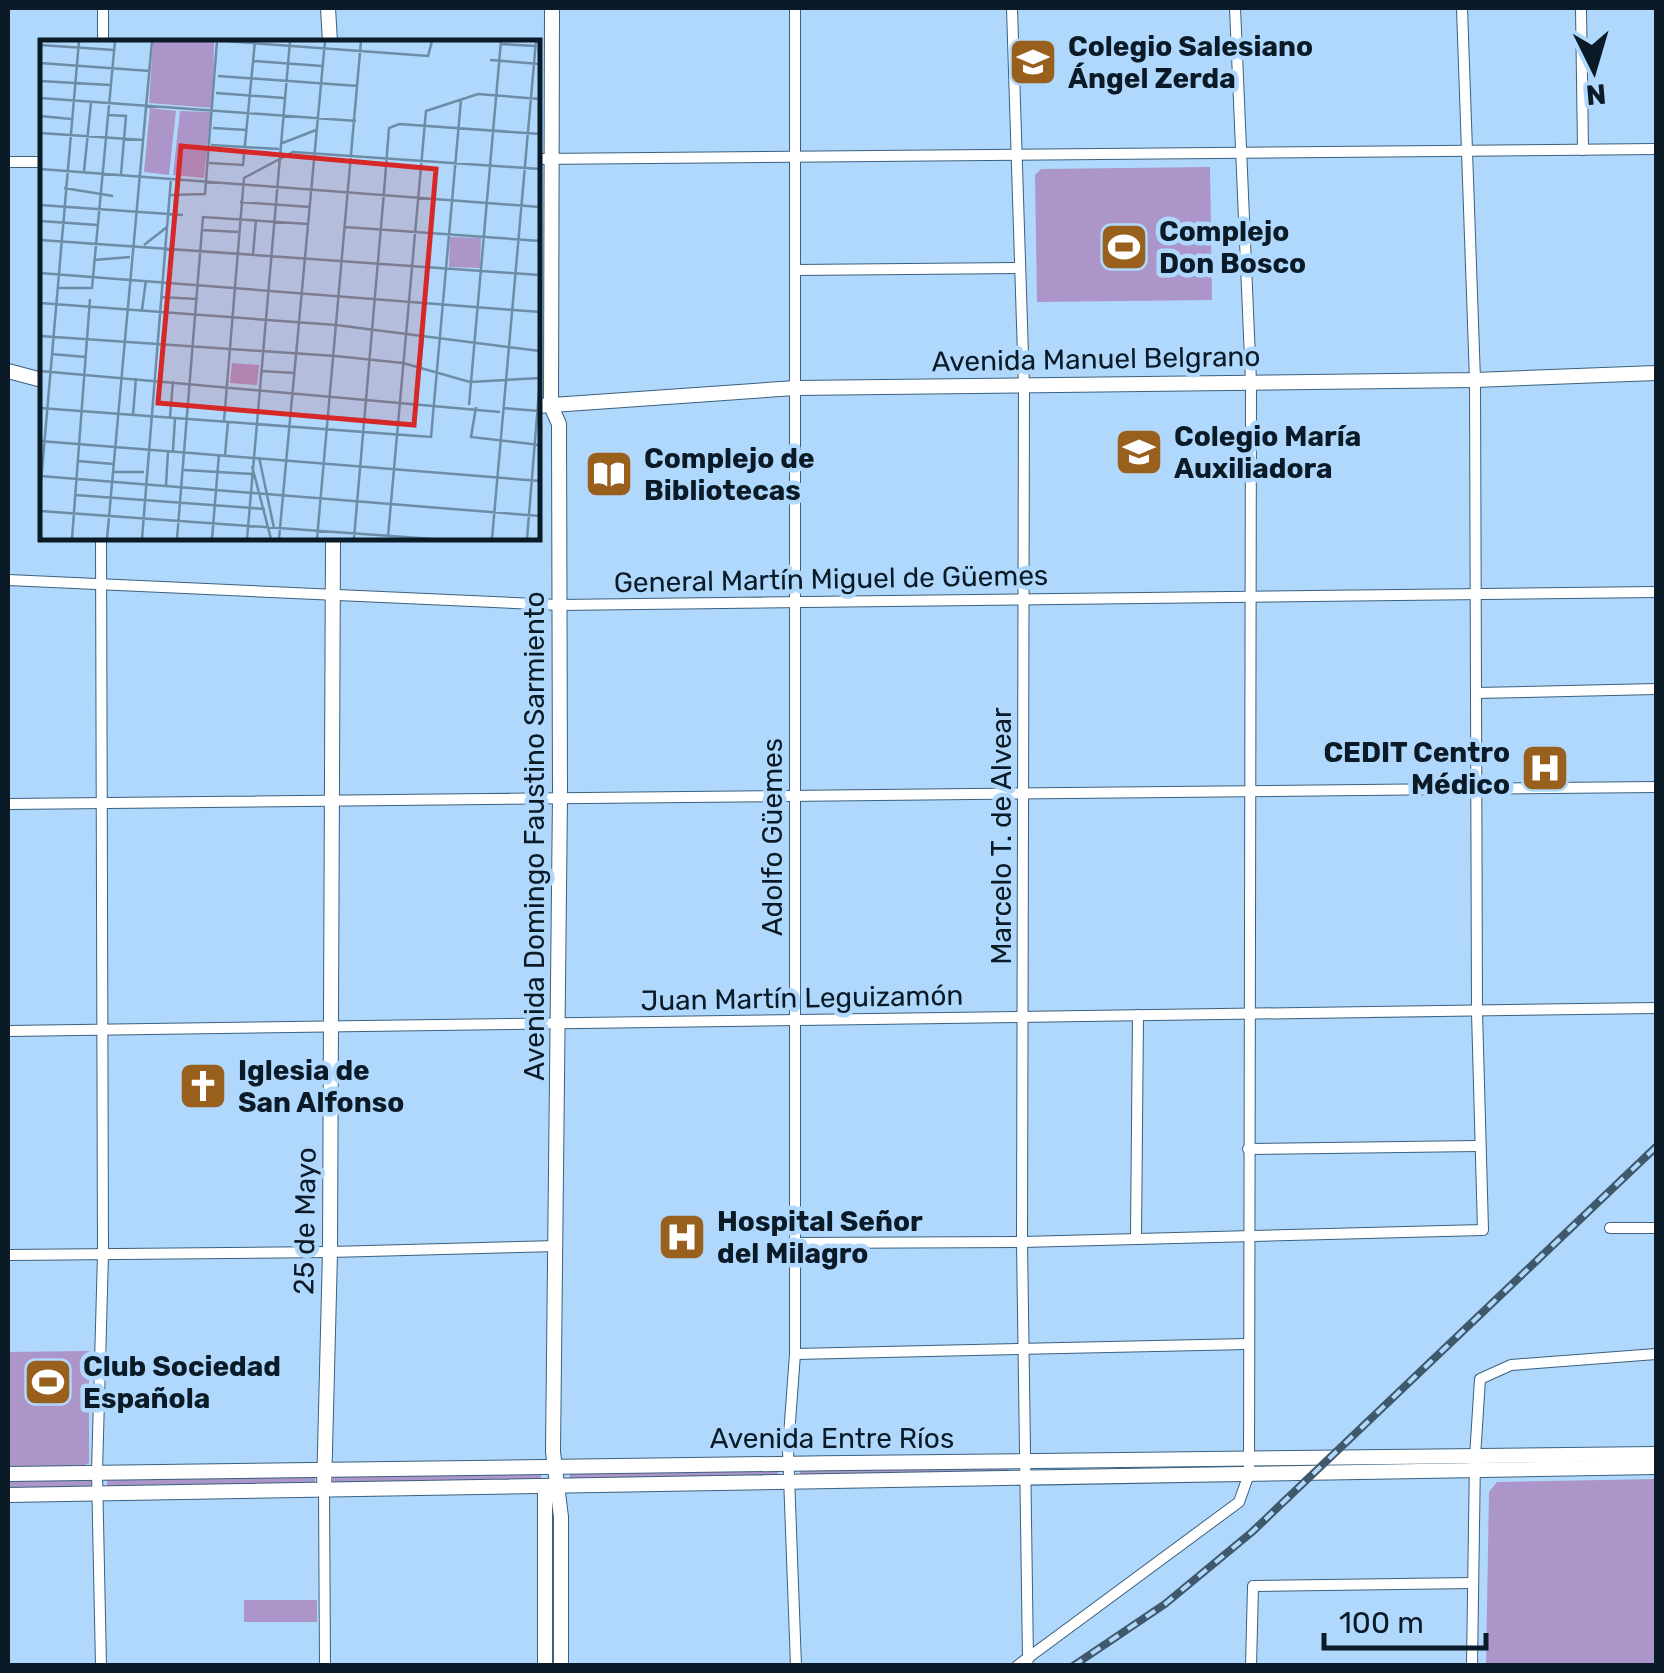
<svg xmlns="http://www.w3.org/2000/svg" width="1664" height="1673" font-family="Rubik,sans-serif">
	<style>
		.green { fill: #ac95c9 }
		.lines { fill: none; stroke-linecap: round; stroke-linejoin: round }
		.street-casing { stroke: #3b617f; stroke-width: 12 }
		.secondary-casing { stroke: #3b617f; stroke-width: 16 }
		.street { stroke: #fff; stroke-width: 10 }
		.secondary { stroke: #fff; stroke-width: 14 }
		.rail-casing { stroke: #40586b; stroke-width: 8 }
		.rail { stroke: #afd8fc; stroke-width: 4; stroke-dasharray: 11; stroke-linecap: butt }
		.labels { text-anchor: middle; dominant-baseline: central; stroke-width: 9; stroke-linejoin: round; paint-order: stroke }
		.poi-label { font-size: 28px; font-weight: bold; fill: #0a1a26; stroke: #afd8fc; text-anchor: start }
		.street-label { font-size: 28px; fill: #0a1a26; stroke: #afd8fc }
		.inset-road { fill: none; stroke: #6d8ca6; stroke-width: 2.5 }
		.view { fill: #d62828; fill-opacity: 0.15; stroke: #d62828; stroke-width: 5 }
		.inset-edge { fill: none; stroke: #0a1a26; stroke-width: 5 }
	</style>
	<rect width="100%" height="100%" fill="#afd8fc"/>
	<g class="green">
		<polygon points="1210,167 1212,300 1037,302 1035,175 1041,169"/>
		<polygon points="89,1351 89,1463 80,1467 8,1467 8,1352"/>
		<polygon points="1008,1465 1009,1474 800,1477 800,1469"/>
		<polygon points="778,1468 778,1477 570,1481 570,1472"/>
		<polygon points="541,1472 541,1480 333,1484 333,1475"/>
		<polygon points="315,1475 315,1484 107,1487 107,1479"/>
		<polygon points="91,1478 91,1487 8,1488 8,1480"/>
		<polygon points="1656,1479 1656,1665 1486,1665 1489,1492 1497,1482"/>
		<rect x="244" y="1600" width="73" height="22"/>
	</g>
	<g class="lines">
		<g class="street-casing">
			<g id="street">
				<polyline points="795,8 795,1354 788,1449 796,1666"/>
				<polyline points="1012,8 1024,387 1022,1242 1028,1660"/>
				<polyline points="1581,8 1583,150"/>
				<polyline points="103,42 103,8"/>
				<polyline points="538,159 1656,149"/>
				<polyline points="8,162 42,162"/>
				<polyline points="796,270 1019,268"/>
				<polyline points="8,580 559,605 1656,592"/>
				<polyline points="1476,693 1656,689"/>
				<polyline points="8,804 1656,787"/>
				<polyline points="8,1031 1656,1008"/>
				<polyline points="1248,1149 1478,1146"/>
				<polyline points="1610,1228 1656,1228"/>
				<polyline points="1136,1238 1138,1015"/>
				<polyline points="795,1243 1022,1242 1483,1230 1477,1012 1475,380 1462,8"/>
				<polyline points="8,1255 330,1252 557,1246"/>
				<polyline points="795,1354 1248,1344"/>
				<polyline points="324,1490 325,1666"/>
				<polyline points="101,1666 97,1472 103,1254 101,538"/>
				<polyline points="1017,1666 1239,1502 1249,1474 1251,382 1235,8"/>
				<polyline points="1251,1666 1253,1586 1473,1583"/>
				<polyline points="1472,1666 1475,1457 1480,1379 1511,1365 1656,1354"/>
			</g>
		</g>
		<g class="secondary-casing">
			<g id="secondary">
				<polyline points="328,8 330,42"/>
				<polyline points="552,8 551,406 559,424 560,796 553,1452 561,1517 561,1666"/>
				<polyline points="8,371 42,380"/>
				<polyline points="538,406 795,388 1475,380 1656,373"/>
				<path d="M 8,1474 C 557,1463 1107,1463 1656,1454"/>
				<polyline points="545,1486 545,1666"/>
				<polyline points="324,1490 330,1252 333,538"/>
				<polyline points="8,1495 1656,1467"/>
			</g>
		</g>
		<use href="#street" class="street"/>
		<use href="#secondary" class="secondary"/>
		<g class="rail-casing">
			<polyline id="rail" points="1073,1666 1165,1604 1252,1532 1656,1147"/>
		</g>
		<use href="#rail" class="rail"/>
	</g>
	<defs>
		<g id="school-square" transform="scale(2.5)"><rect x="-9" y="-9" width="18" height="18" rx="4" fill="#995f1d" stroke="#afd8fc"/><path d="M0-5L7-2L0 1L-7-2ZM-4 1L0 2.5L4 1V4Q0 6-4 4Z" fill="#fff"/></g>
		<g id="stadium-square" transform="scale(2.5)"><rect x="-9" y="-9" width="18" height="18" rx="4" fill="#995f1d" stroke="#afd8fc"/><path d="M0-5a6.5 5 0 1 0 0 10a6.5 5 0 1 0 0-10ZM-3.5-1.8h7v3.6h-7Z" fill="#fff"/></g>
		<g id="library-square" transform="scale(2.5)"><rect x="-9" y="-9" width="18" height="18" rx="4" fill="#995f1d" stroke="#afd8fc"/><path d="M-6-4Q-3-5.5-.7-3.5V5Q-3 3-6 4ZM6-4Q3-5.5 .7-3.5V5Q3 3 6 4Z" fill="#fff"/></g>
		<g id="hospital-square" transform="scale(2.5)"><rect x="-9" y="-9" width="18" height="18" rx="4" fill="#995f1d" stroke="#afd8fc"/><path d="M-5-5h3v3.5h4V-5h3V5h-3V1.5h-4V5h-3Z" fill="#fff"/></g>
		<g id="church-square" transform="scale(2.5)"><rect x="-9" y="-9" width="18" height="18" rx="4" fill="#995f1d" stroke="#afd8fc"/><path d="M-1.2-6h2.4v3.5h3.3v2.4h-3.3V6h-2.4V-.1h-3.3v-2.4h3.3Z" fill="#fff"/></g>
	</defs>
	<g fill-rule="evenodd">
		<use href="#school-square" x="1033" y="62"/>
		<use href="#stadium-square" x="1124" y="247"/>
		<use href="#school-square" x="1139" y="452"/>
		<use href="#library-square" x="609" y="474"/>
		<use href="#hospital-square" x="1545" y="768"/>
		<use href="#church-square" x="203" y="1086"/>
		<use href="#hospital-square" x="682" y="1237"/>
		<use href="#stadium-square" x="48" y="1382"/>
	</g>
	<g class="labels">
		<g class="poi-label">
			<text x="1068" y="46">Colegio Salesiano<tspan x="1068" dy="32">Ángel Zerda</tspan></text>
			<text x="1159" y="231">Complejo<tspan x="1159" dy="32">Don Bosco</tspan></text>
			<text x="1174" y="436">Colegio María<tspan x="1174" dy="32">Auxiliadora</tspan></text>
			<text x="644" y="458">Complejo de<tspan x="644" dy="32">Bibliotecas</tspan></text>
			<text x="1510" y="752" text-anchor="end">CEDIT Centro<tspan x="1510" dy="32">Médico</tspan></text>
			<text x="238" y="1070">Iglesia de<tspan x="238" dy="32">San Alfonso</tspan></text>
			<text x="717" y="1221">Hospital Señor<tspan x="717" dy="32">del Milagro</tspan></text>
			<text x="83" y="1366">Club Sociedad<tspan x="83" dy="32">Española</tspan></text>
		</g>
		<g class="street-label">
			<text transform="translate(1096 359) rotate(-1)">Avenida Manuel Belgrano</text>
			<text transform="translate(831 579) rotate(-1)">General Martín Miguel de Güemes</text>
			<text transform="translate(534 836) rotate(-90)">Avenida Domingo Faustino Sarmiento</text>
			<text transform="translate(1001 836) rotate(-90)">Marcelo T. de Alvear</text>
			<text transform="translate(772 837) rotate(-90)">Adolfo Güemes</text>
			<text transform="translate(802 998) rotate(-1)">Juan Martín Leguizamón</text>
			<text transform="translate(305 1221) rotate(-89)">25 de Mayo</text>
			<text x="832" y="1438">Avenida Entre Ríos</text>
		</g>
	</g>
	<g transform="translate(40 40)">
		<rect width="500" height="500" fill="#afd8fc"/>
		<path d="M 113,1 L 174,2 L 173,68 L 109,63 ZM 110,68 L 136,71 L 129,135 L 104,132 ZM 140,71 L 171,72 L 164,138 L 133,135 ZM 410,197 L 441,198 L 440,228 L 409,227 ZM 192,323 L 219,325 L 217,345 L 190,343 Z" fill="#ac95c9"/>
		<path class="inset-road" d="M 185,1 L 388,16 L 392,1M 461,4 L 496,6M 0,5 L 74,10M 450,20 L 500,24M 213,21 L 282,26M 0,23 L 110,31M 178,36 L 318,46M 0,41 L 70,45M 176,53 L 244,58M 0,58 L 316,81M 68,75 L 86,76 L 81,134M 0,76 L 31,79M 173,88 L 207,90M 0,93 L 103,100M 240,104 L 276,90M 171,105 L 239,109M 169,123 L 203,125 L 215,1M 0,129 L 500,167M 44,131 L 51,63M 24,148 L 73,156M 344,152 L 349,88 L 359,84 L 500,94M 130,155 L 165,154 L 177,1M 200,162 L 270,167M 0,165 L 143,175M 0,181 L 58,185M 305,187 L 500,201M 162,190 L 198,192M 0,200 L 500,235M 104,205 L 127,187 L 131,139M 213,214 L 216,180M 54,220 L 90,217M 0,233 L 500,272M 17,248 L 52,248 L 75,1M 121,257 L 157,259M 0,263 L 296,285 L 500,311M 102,270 L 106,240M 0,296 L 295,316 L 363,323 L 430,342 L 500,338M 382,296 L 385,262M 11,314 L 46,317M 380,328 L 383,298M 0,331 L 460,372M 221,331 L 255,333M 429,365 L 461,1M 436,367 L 431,397 L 500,405M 0,368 L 391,397 L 421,60M 463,368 L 499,371M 93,375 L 96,338M 130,377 L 133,341M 184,381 L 204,138 L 253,112 L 500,129M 0,401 L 500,441M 133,411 L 135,378M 185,415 L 188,382M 219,417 L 234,488M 38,421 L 73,424M 212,426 L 231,499M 144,430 L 212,434M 72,432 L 104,432M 0,436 L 500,476M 126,446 L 128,411M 0,454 L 39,1M 35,455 L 225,469M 0,471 L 393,499M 348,496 L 386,71 L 438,54 L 500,59M 314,498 L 344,152M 32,499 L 50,259M 67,499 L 112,1M 102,499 L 127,187M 137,499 L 163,177 L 268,184M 172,499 L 179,414M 207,499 L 250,1M 239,499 L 285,1M 277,499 L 321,1M 452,499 L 496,1M 487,499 L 500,339"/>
		<path class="view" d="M 141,106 L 396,129 L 374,385 L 118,363 Z"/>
		<rect width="500" height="500" class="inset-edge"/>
	</g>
	<rect width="1664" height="1673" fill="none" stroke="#0a1a26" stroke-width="20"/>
	<g transform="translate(1594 70) rotate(175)" stroke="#afd8fc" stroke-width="8" paint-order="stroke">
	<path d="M0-8L18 38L0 25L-18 38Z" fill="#0a1a26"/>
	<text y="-15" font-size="28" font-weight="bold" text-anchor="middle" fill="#0a1a26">N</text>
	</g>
	<path d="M1324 1633v15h162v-15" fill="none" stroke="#0a1a26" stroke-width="5"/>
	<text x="1339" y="1633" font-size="30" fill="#0a1a26" stroke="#afd8fc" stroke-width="8" paint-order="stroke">100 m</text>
</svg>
